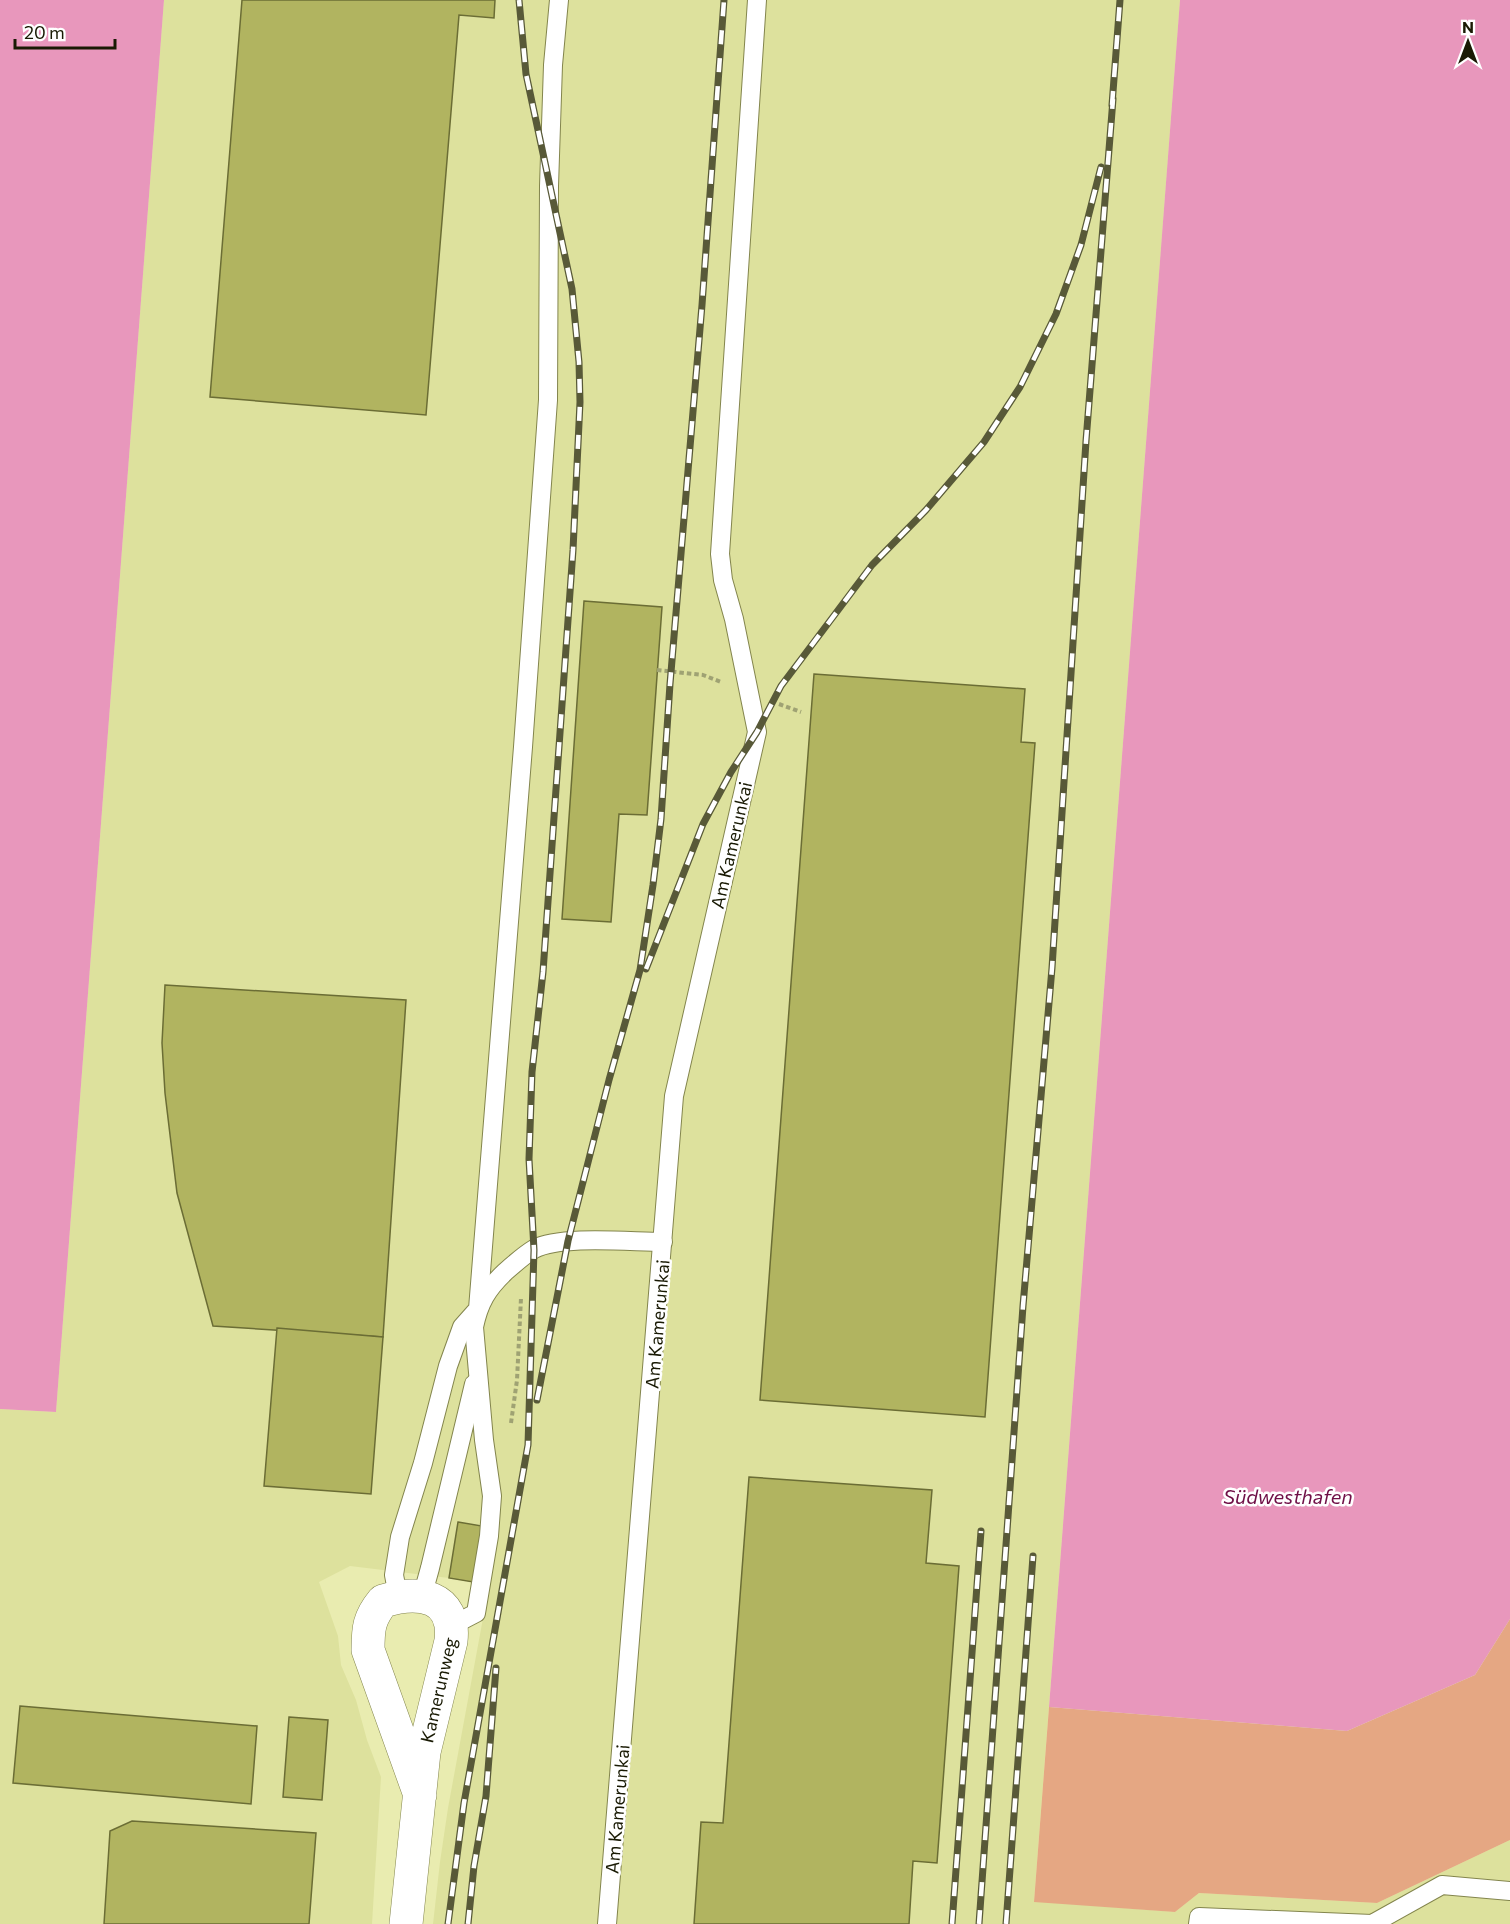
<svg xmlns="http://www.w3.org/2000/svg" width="1510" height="1924" font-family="Commissioner,sans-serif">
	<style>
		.built { fill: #dde19d }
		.green { fill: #e5a783 }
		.water { fill: #e897bc }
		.building { fill: #b1b460; stroke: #6b6d35; stroke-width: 1.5 }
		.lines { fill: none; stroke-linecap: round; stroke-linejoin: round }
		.lane-casing { stroke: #83854d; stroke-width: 20 }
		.street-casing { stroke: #83854d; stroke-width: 34 }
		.path { stroke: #9fa273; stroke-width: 4; stroke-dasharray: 4.5 3; stroke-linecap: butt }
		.lane { stroke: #fff; stroke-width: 18 }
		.street { stroke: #fff; stroke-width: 33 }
		.rail-casing { stroke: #585938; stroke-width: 7 }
		.rail { stroke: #fff; stroke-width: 4.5; stroke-dasharray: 14; stroke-linecap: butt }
		.labels { text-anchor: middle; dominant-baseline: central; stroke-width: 5; stroke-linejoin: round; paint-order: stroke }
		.street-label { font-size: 18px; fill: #191a04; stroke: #fff }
		.water-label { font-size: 20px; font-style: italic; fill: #6f0f47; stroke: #fff }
	</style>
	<rect width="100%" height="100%" fill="#e9ecb0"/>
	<polygon class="built" points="164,0 1180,0 1034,1901 1175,1912 1199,1893 1377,1903 1510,1840 1510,1924 433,1924 440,1862 448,1808 498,1537 449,1578 350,1566 319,1582 338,1636 341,1665 356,1700 367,1740 381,1777 372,1924 0,1924 0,1409 56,1412"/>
	<polygon class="green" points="1510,1619 1510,1840 1377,1903 1199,1893 1175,1912 1034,1902 1049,1707 1347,1731 1475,1675"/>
	<g class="water">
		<polygon points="0,0 164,0 56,1412 0,1409"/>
		<polygon points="1180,0 1510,0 1510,1619 1475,1675 1347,1731 1049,1707"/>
	</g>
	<g class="building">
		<polygon points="242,0 495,0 494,18 459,15 426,415 210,397"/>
		<polygon points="584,601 662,607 647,815 619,814 611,922 562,919"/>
		<polygon points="814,674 1025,689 1021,742 1035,743 985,1417 760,1400"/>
		<polygon points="165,985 406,1000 383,1337 213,1326 177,1193 165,1093 162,1043"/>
		<polygon points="277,1328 383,1337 371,1494 264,1486"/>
		<polygon points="749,1477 932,1490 926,1563 959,1566 937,1863 913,1861 909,1924 694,1924 701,1822 723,1823"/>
		<polygon points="458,1522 482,1526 473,1582 449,1578"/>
		<polygon points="20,1706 257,1726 251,1804 13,1783"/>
		<polygon points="289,1717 328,1720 322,1800 283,1797"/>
		<polygon points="132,1821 316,1833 309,1924 104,1924 110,1831"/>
	</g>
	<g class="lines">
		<g class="lane-casing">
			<g id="lane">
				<polyline points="398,1596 394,1575 400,1537 423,1463 448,1366 462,1327 478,1309 523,747 548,400 549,186 553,65 559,0"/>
				<polyline points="422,1597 430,1568 474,1384"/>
				<path d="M 453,1625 L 476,1613 L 489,1536 L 492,1496 L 484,1440 L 474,1327 C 479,1303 487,1289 505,1272 C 514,1264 524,1255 534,1249 C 562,1235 630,1242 663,1242"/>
				<polyline points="607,1924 674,1096 757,732 734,619 723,580 720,554 757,0"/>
				<polyline points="1198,1924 1199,1917 1372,1924 1442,1885 1510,1891"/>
			</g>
		</g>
		<g class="street-casing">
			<path id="street" d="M 406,1924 L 424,1752 L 451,1641 C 456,1595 419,1590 383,1601 C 369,1618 368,1628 368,1650 L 420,1795"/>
		</g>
		<g class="path">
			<polyline points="657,670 703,675 721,682"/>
			<polyline points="779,704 801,712"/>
			<polyline points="511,1423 517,1380 521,1298"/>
		</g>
		<use href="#lane" class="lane"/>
		<use href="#street" class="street"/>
		<g class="rail-casing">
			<g id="rail">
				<polyline points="1112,105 1120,0"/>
				<polyline points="646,969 703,824 731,772 757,732 781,686 872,565 926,510 984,442 1020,387 1056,314 1081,245 1101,167"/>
				<polyline points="537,1400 568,1241 609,1080 640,970 653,885 661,819 670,684 702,305 724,0"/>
				<polyline points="448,1924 464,1803 528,1445 534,1250 529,1159 532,1072 543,972 573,550 580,402 579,362 572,289 526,74 519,0"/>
				<polyline points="468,1924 474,1866 486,1796 496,1668"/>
				<polyline points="952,1924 981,1531"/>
				<polyline points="979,1924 1023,1306 1052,968 1086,441 1113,99"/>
				<polyline points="1006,1924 1033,1556"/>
			</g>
		</g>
		<use href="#rail" class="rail"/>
	</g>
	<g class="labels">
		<g class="street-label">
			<text transform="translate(731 845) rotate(-77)">Am Kamerunkai</text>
			<text transform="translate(657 1324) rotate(-85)">Am Kamerunkai</text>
			<text transform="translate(438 1690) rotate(-77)">Kamerunweg</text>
			<text transform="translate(617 1809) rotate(-85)">Am Kamerunkai</text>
		</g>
		<g class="water-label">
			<text x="1288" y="1496">Südwesthafen</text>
		</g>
	</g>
	<g transform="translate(1468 42)" stroke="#ffffff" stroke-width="4.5" paint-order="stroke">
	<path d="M0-4.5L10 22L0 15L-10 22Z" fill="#191a04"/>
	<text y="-9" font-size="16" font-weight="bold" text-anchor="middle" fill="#191a04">N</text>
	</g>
	<path d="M15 39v9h100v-9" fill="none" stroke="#191a04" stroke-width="3"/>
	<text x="24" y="39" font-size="18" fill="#191a04" stroke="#ffffff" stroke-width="4.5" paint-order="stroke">20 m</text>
</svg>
